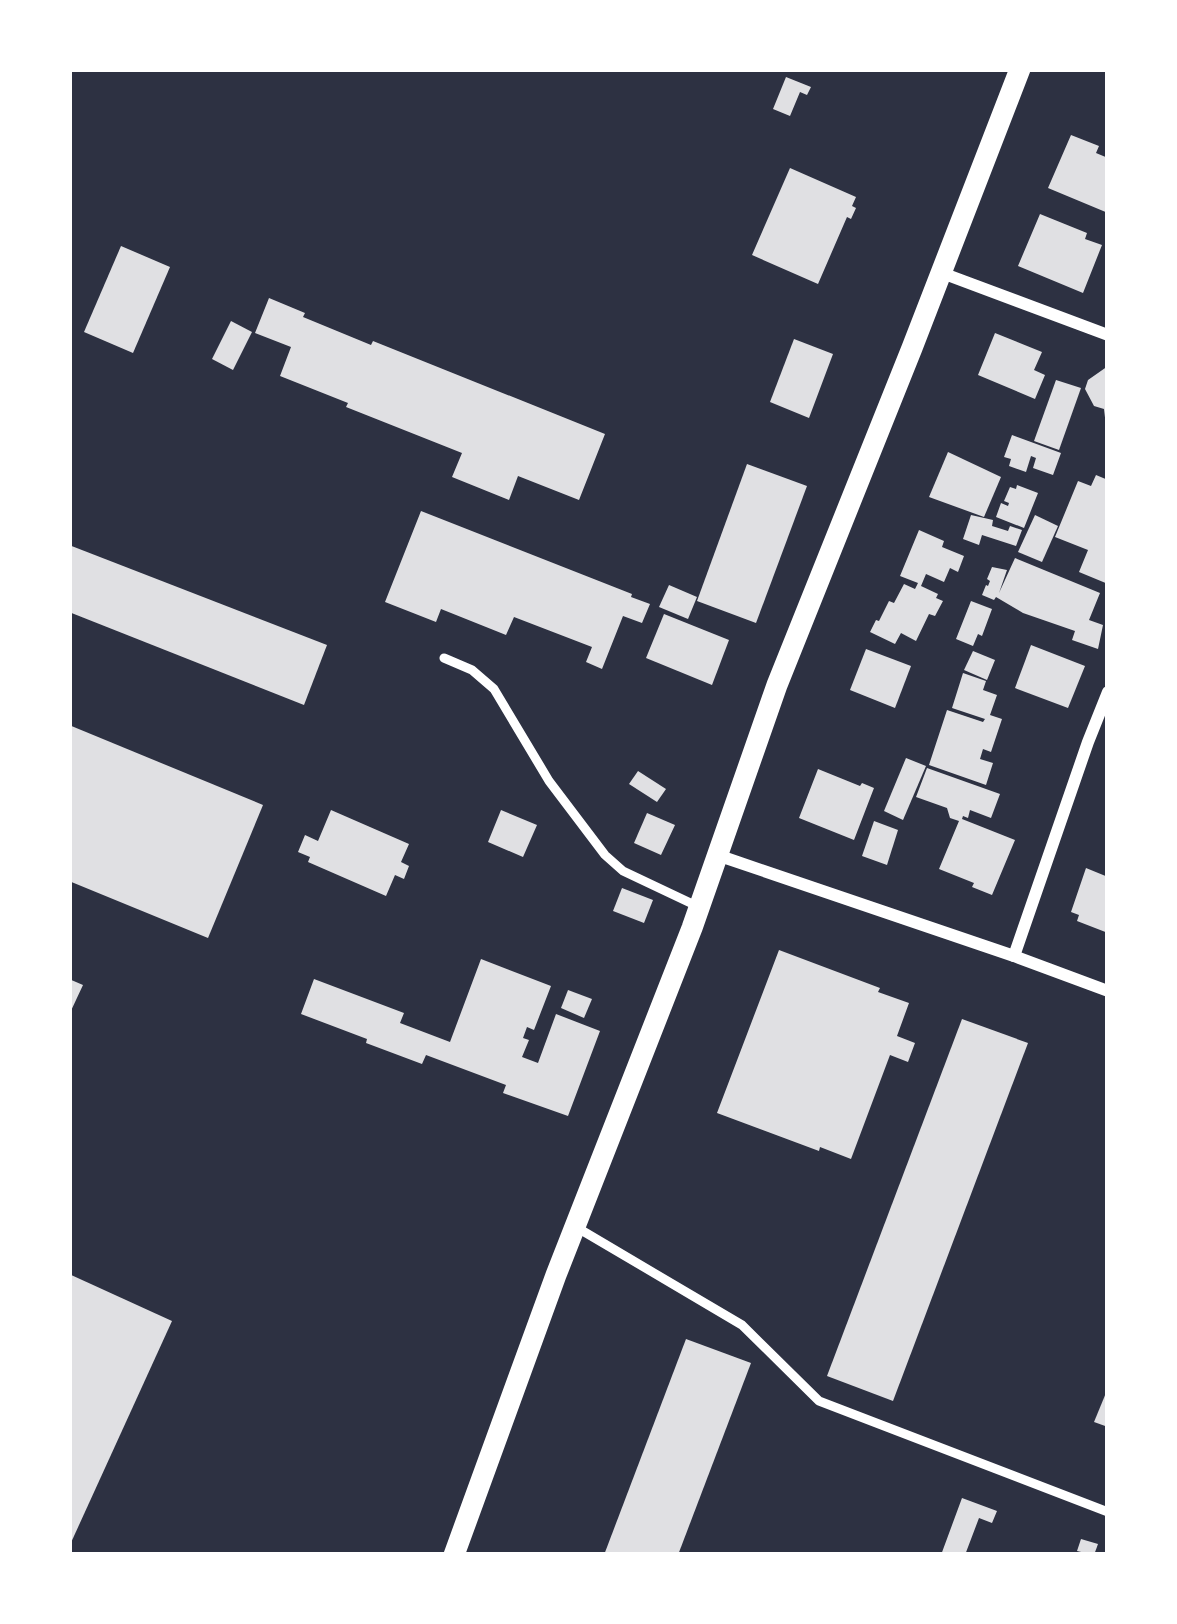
<svg xmlns="http://www.w3.org/2000/svg" width="1177" height="1624" font-family="Georgia,serif">
	<style>
		.building { fill: #e0e0e3 }
		.lines { fill: none; stroke-linecap: round; stroke-linejoin: round }
		.service { stroke: #fff; stroke-width: 9 }
		.minor { stroke: #fff; stroke-width: 12 }
		.tertiary { stroke: #fff; stroke-width: 21 }
	</style>
	<rect width="100%" height="100%" fill="#2d3142"/>
	<g class="building">
		<polygon points="786,77 811,87 807,95 800,92 790,116 773,109"/>
		<polygon points="1071,135 1099,146 1096,153 1108,158 1108,213 1048,188"/>
		<polygon points="790,168 856,197 852,206 856,208 851,219 847,217 818,284 752,255"/>
		<polygon points="1040,214 1087,233 1085,239 1102,245 1083,293 1018,266"/>
		<polygon points="121,246 170,267 133,353 84,332"/>
		<polygon points="269,298 305,313 303,317 371,345 373,341 605,434 579,500 518,476 509,500 452,477 462,453 346,407 348,403 280,376 291,347 255,333"/>
		<polygon points="231,321 252,332 233,370 212,359"/>
		<polygon points="995,333 1042,352 1034,370 1045,375 1035,399 978,375"/>
		<polygon points="794,339 833,354 809,418 770,402"/>
		<polygon points="1108,366 1108,426 1106,426 1104,409 1094,406 1085,389 1088,380"/>
		<polygon points="1056,380 1081,388 1059,450 1034,441"/>
		<polygon points="1012,435 1061,453 1053,475 1033,468 1036,458 1031,456 1026,472 1009,466 1011,459 1004,457"/>
		<polygon points="948,452 1001,477 984,517 929,497"/>
		<polygon points="747,464 807,486 756,623 697,601"/>
		<polygon points="1096,475 1108,480 1108,584 1079,572 1088,550 1055,537 1078,481 1091,486"/>
		<polygon points="1017,485 1038,493 1024,528 996,517 1001,503 1008,506 1009,503 1004,501 1010,487 1016,489"/>
		<polygon points="421,511 632,594 631,597 650,604 642,623 623,616 602,669 586,662 592,647 514,617 506,635 441,609 436,622 385,602"/>
		<polygon points="971,515 993,520 992,526 1008,531 1010,526 1022,530 1016,546 982,535 979,545 963,539"/>
		<polygon points="1035,515 1058,526 1042,562 1018,552"/>
		<polygon points="919,530 944,541 942,547 964,556 958,572 950,568 944,582 926,574 921,586 938,594 936,598 943,601 935,616 929,614 916,641 901,633 895,644 870,632 876,620 879,621 889,601 894,603 904,584 915,589 918,583 900,576"/>
		<polygon points="69,545 327,645 304,705 69,612"/>
		<polygon points="1015,558 1100,593 1089,620 1103,625 1098,649 1072,640 1075,631 1023,613 996,597 994,600 982,595 986,585 988,586 990,581 987,579 992,567 1007,570 999,593"/>
		<polygon points="669,585 697,597 688,619 659,607"/>
		<polygon points="971,601 992,609 982,636 978,634 973,646 956,639"/>
		<polygon points="664,614 729,640 712,685 646,658"/>
		<polygon points="1031,645 1085,666 1068,708 1015,688"/>
		<polygon points="866,649 911,666 895,708 850,690"/>
		<polygon points="973,651 995,660 987,680 964,670"/>
		<polygon points="963,673 986,681 983,690 997,695 990,715 1002,719 991,752 983,749 980,759 993,763 986,785 929,765 947,710 983,722 985,719 952,708"/>
		<polygon points="69,725 263,805 208,938 69,881"/>
		<polygon points="906,758 926,766 903,820 884,811"/>
		<polygon points="927,768 1000,794 991,818 970,810 968,818 963,816 962,819 1015,840 992,895 972,887 974,883 939,869 959,821 950,818 947,808 916,797"/>
		<polygon points="818,769 860,786 862,783 874,788 854,840 799,818"/>
		<polygon points="638,771 666,789 657,802 629,784"/>
		<polygon points="331,810 409,844 401,862 409,866 404,879 395,875 386,896 308,862 310,857 298,852 305,835 318,841"/>
		<polygon points="501,810 537,825 523,857 488,842"/>
		<polygon points="647,813 675,825 661,855 634,843"/>
		<polygon points="874,821 898,830 887,865 862,856"/>
		<polygon points="1086,868 1108,877 1108,933 1077,921 1079,915 1071,912"/>
		<polygon points="622,888 653,900 644,923 613,911"/>
		<polygon points="779,950 880,988 878,992 909,1003 897,1036 915,1043 908,1062 890,1055 851,1159 820,1147 819,1151 717,1113"/>
		<polygon points="481,959 551,986 534,1030 527,1027 523,1038 529,1040 522,1057 538,1063 556,1014 600,1031 568,1116 503,1093 506,1085 426,1055 422,1064 366,1043 367,1039 301,1014 314,979 404,1013 400,1023 450,1042"/>
		<polygon points="69,979 83,985 69,1015"/>
		<polygon points="568,990 592,999 584,1018 561,1008"/>
		<polygon points="962,1019 1028,1043 893,1401 827,1376"/>
		<polygon points="69,1274 172,1321 69,1547"/>
		<polygon points="686,1339 751,1363 678,1555 604,1555"/>
		<polygon points="1108,1388 1108,1427 1094,1422"/>
		<polygon points="962,1498 997,1511 992,1523 979,1518 965,1555 941,1555"/>
		<polygon points="1081,1539 1098,1544 1094,1555 1077,1551"/>
	</g>
	<g class="lines">
		<g class="service">
			<polyline points="444,658 472,670 494,689 549,781 605,855 623,871 699,907"/>
			<polyline points="576,1227 742,1325 819,1401 1108,1512"/>
		</g>
		<g class="minor">
			<polyline points="942,273 1108,335"/>
			<polyline points="717,855 1014,956 1108,991"/>
			<polyline points="1014,956 1088,742 1108,692"/>
		</g>
		<polyline class="tertiary" points="454,1555 556,1275 692,928 777,685 912,348 1020,69"/>
	</g>
	<rect width="1177" height="1624" fill="none" stroke="#ffffff" stroke-width="144"/>
</svg>
